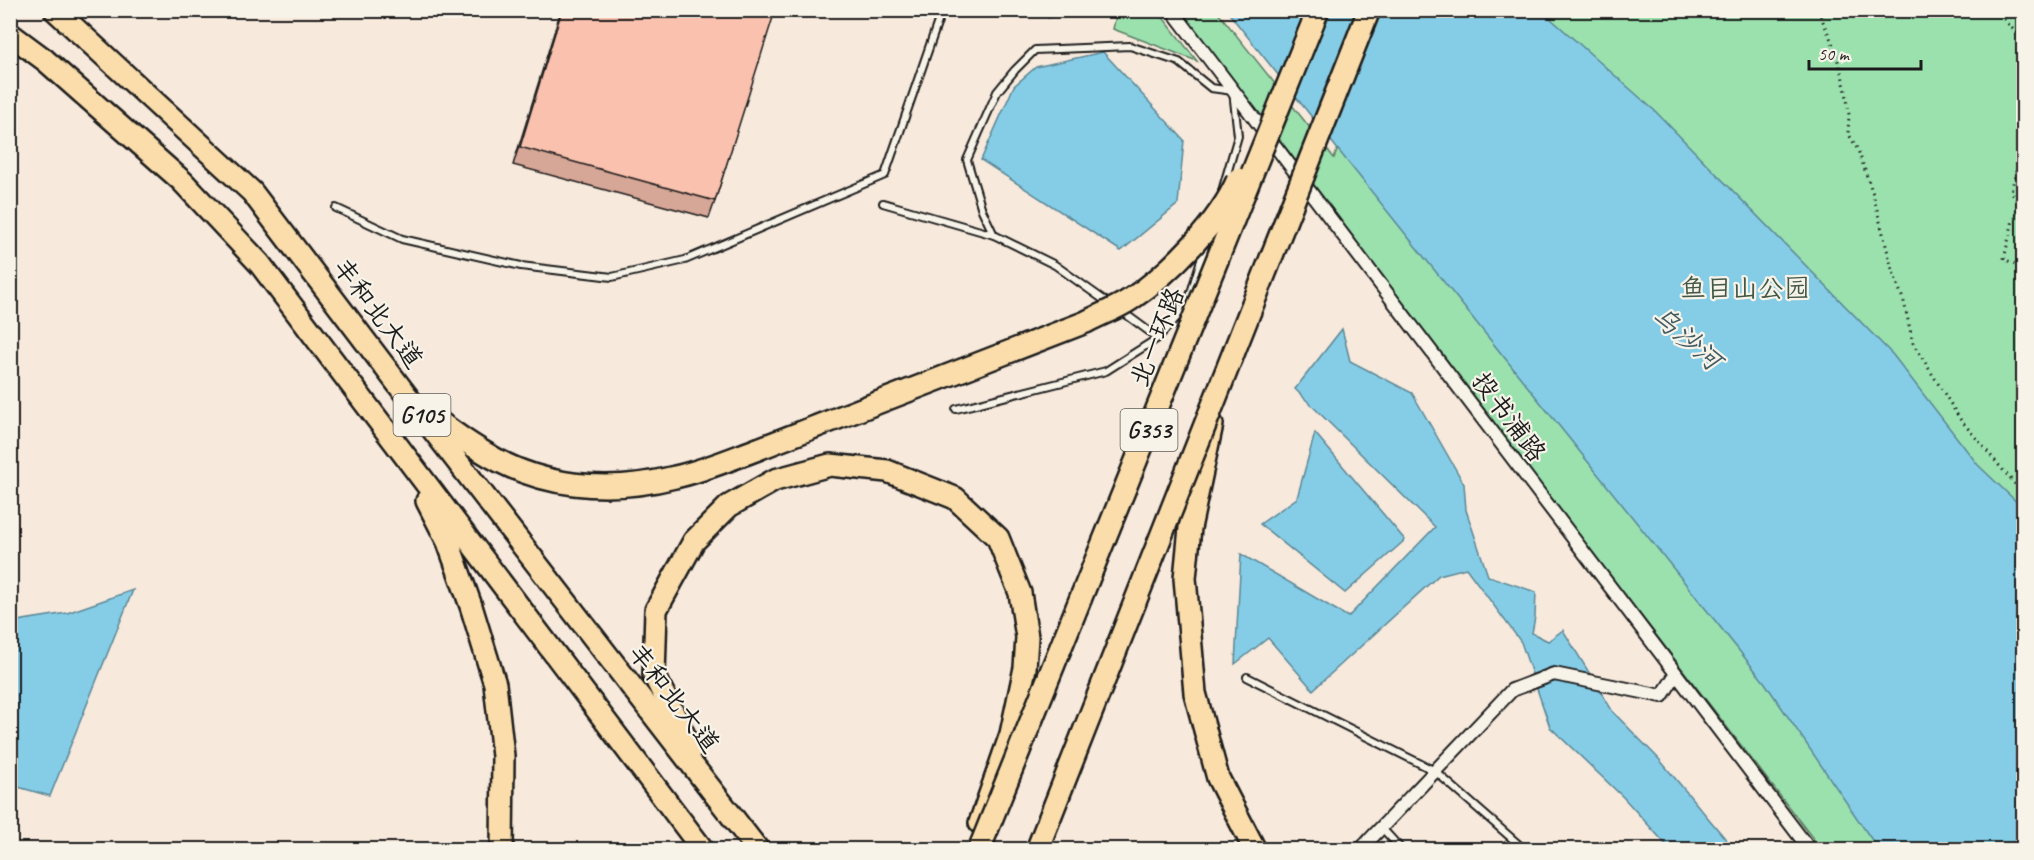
<svg xmlns="http://www.w3.org/2000/svg" width="2034" height="860" font-family="Caveat,'LXGW WenKai TC',sans-serif">
	<style>
		.green { fill: #9ae1ae; stroke: #5b7e65; stroke-width: 1.5 }
		.water { fill: #85cde6; stroke: #5b8695; stroke-width: 1.5 }
		.lines { fill: none; stroke-linecap: round; stroke-linejoin: round }
		.service-casing { stroke: #1c1c1c; stroke-width: 10 }
		.minor-casing { stroke: #1c1c1c; stroke-width: 16 }
		.trunk-casing { stroke: #1c1c1c; stroke-width: 26 }
		.path { stroke: #1c1c1c; stroke-width: 3; stroke-dasharray: 1.5 4.5; stroke-linecap: butt }
		.service { stroke: #f7f3e8; stroke-width: 6 }
		.minor { stroke: #f7f3e8; stroke-width: 12 }
		.trunk { stroke: #faddab; stroke-width: 21 }
		.trunk-bridge-casing { stroke: #1c1c1c; stroke-width: 26; stroke-linecap: butt }
		.trunk-bridge { stroke: #faddab; stroke-width: 21 }
		.wall { fill: #d6a696; stroke: #1c1c1c; stroke-width: 1.5 }
		.building { fill: #f9c1ae; stroke: #1c1c1c; stroke-width: 1.5 }
		.labels { text-anchor: middle; dominant-baseline: central; stroke-width: 4.5; stroke-linejoin: round; paint-order: stroke }
		.shield { fill: #f7f3e8; stroke: #5e5c59; stroke-width: 1.5 }
		.shield-label { font-size: 24px; font-weight: bold; fill: #1c1c1c }
		.park-label { font-size: 26px; fill: #425748; stroke: #f7f3e8 }
		.street-label { font-size: 26px; fill: #1c1c1c; stroke: #f7f3e8 }
		.water-label { font-size: 27px; font-style: italic; fill: #415a63; stroke: #f7f3e8 }
	</style>
	<rect width="100%" height="100%" fill="#f7e9dc"/>
	<filter id="ink" filterUnits="userSpaceOnUse"><feTurbulence type="fractalNoise" baseFrequency=".0167" numOctaves="2"/><feDisplacementMap in="SourceGraphic" scale="12" xChannelSelector="R" yChannelSelector="G"/><feConvolveMatrix kernelMatrix="1 2 1 2 8 2 1 2 1" color-interpolation-filters="sRGB"/></filter>
	<g filter="url(#ink)">
		<g class="green">
			<polygon points="1117,11 1158,11 1197,61 1113,29"/>
			<polygon points="1175,11 1217,11 1334,158 1395,11 2023,11 2023,849 1821,849"/>
		</g>
		<g class="water">
			<polygon points="1043,11 1086,11 1048,18"/>
			<polygon points="1227,11 1542,11 1655,111 1893,355 1978,465 2023,508 2023,849 1878,849 1765,683"/>
			<polygon points="1103,52 1184,140 1178,204 1121,251 981,160 1014,86 1036,67"/>
			<polygon points="1342,329 1350,361 1412,393 1464,484 1466,510 1488,576 1536,592 1535,617 1532,633 1548,641 1563,630 1613,712 1659,759 1734,849 1670,849 1623,797 1550,727 1521,642 1466,568 1439,575 1313,690 1268,638 1235,664 1241,554 1348,617 1435,527 1295,389"/>
			<polygon points="1315,433 1405,540 1345,593 1260,524 1297,498"/>
			<polygon points="133,590 50,796 11,785 11,622 67,613"/>
		</g>
		<g class="lines">
			<g class="service-casing">
				<g id="service">
					<polyline points="883,203 994,235 1055,265 1111,305"/>
					<polyline points="336,208 402,239 521,266 612,277 685,260 885,175 942,10"/>
					<polyline points="994,235 982,210 967,160 997,92 1015,70 1035,50 1130,46 1179,62 1211,88 1233,91 1238,136 1222,191"/>
					<polyline points="1120,310 1158,338"/>
					<polyline points="956,409 1106,371 1158,338 1178,316 1190,296 1207,240"/>
					<polyline points="1247,677 1435,771 1525,850"/>
					<polyline points="1381,827 1402,850"/>
				</g>
			</g>
			<g class="minor-casing">
				<g id="minor">
					<polyline points="1172,10 1810,850"/>
					<polyline points="1360,850 1512,690 1554,674 1662,696 1676,674"/>
				</g>
			</g>
			<g class="trunk-casing">
				<g id="trunk">
					<polyline points="55,10 252,192 413,404 758,850"/>
					<polyline points="10,34 45,60 182,181 260,264 703,850"/>
					<path d="M 431,416 C 447,428 463,440 480,450 C 539,488 608,494 675,477 C 703,471 731,459 758,449"/>
					<polyline points="1212,424 1190,528 1185,578 1195,693 1218,778 1255,850"/>
					<polyline points="427,501 448,542 471,606 495,684 503,756 502,850"/>
					<polyline points="691,749 654,675 656,610 694,541 729,506 775,480 830,465 887,471 955,498 998,538 1020,593 1027,637 1025,668 1011,734 980,823"/>
				</g>
			</g>
			<g class="path">
				<polyline points="1818,10 1832,42 1841,71 1846,91 1849,115 1848,133 1858,150 1873,194 1892,269 1904,302 1913,343 1960,419 2024,495"/>
				<polyline points="1996,10 2024,42"/>
				<polyline points="2024,209 2013,220 2004,259 2024,268"/>
				<polyline points="2023,210 2011,191 2024,142"/>
			</g>
			<use href="#service" class="service"/>
			<use href="#minor" class="minor"/>
			<use href="#trunk" class="trunk"/>
			<g class="trunk-bridge-casing">
				<g id="trunk-bridge">
					<path d="M 758,449 L 1086,322 C 1101,314 1118,308 1131,299 C 1170,273 1220,222 1238,179"/>
					<polyline points="979,850 1318,10"/>
					<polyline points="1037,850 1369,10"/>
				</g>
			</g>
			<use href="#trunk-bridge" class="trunk-bridge"/>
		</g>
		<polygon class="wall" points="561,10 774,10 715,201 709,218 513,165"/>
		<polygon class="building" points="562,10 772,10 775,11 715,201 520,147"/>
	</g>
	<g class="labels">
		<g class="shield">
			<rect x="393.5" y="394" width="57" height="42" rx="4.5"/>
			<rect x="1120.5" y="409" width="57" height="42" rx="4.5"/>
		</g>
		<g class="shield-label">
			<text x="422" y="415">G105</text>
			<text x="1149" y="430">G353</text>
		</g>
		<g class="park-label">
			<text x="1745" y="288">鱼目山公园</text>
		</g>
		<g class="street-label">
			<text transform="translate(378 313) rotate(53)">丰和北大道</text>
			<text transform="translate(1157 337) rotate(-68)">北一环路</text>
			<text transform="translate(1509 417) rotate(53)">投书浦路</text>
			<text transform="translate(674 698) rotate(52)">丰和北大道</text>
		</g>
		<g class="water-label">
			<text transform="translate(1687 338) rotate(41)">乌沙河</text>
		</g>
	</g>
	<rect width="2034" height="860" fill="none" stroke="#f7f3e8" stroke-width="36"/>
	<rect x="18" y="18" width="1998" height="824" fill="none" stroke="#1c1c1c" stroke-width="2" filter="url(#ink)"/>
	<path d="M1809 60v9h112v-9" fill="none" stroke="#1c1c1c" stroke-width="3"/>
	<text x="1818" y="60" font-size="18" fill="#1c1c1c" stroke="#f7f3e8" stroke-width="4.5" paint-order="stroke">50 m</text>
</svg>
